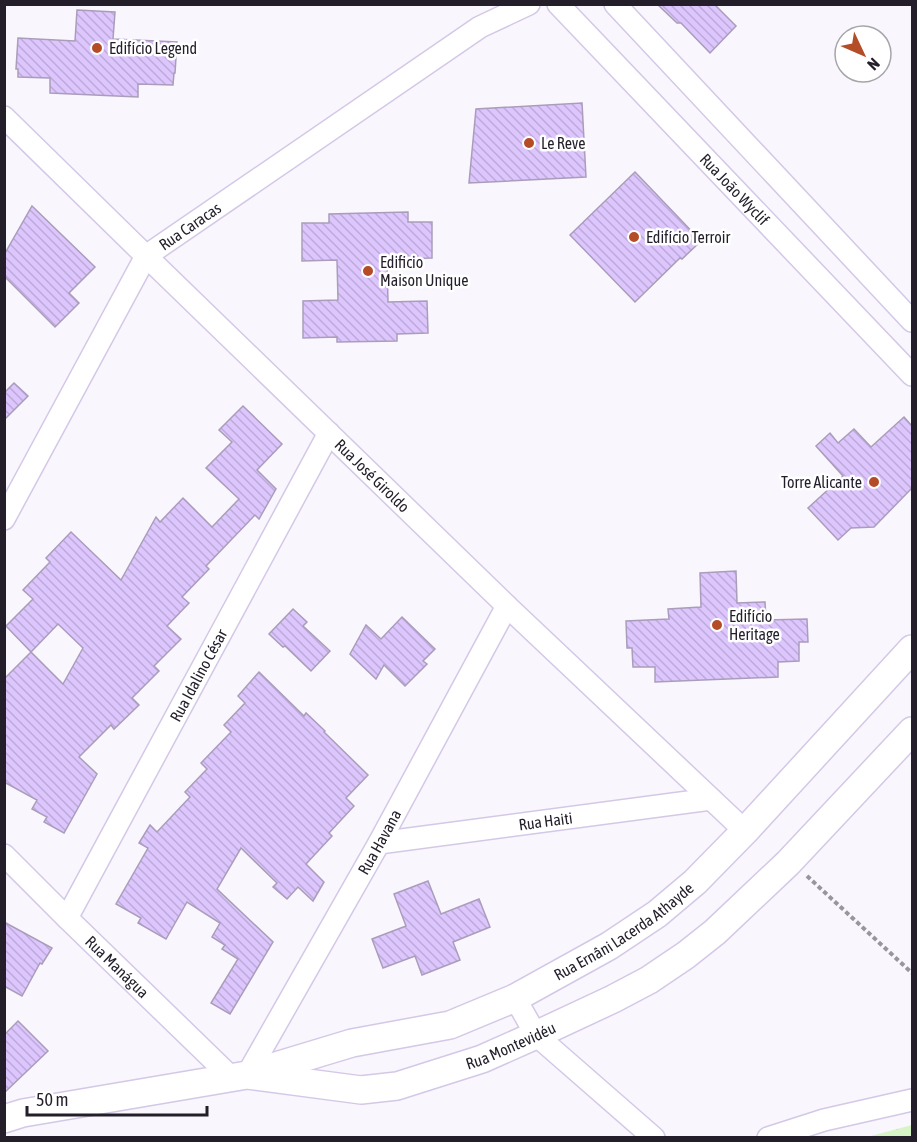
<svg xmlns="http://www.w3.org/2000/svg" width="917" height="1142" font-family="'Asap Condensed',sans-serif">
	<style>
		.forest { fill: url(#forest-crowns) }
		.building { fill: url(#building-back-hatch); stroke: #a99dbb; stroke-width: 1.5; fill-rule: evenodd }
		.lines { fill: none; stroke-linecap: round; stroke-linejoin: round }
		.minor-casing { stroke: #d4c8e7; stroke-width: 24 }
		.tertiary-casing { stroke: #d4c8e7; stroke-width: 30 }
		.path { stroke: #99959e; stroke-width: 4; stroke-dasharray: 4.5 3; stroke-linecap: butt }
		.minor { stroke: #fff; stroke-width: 21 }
		.tertiary { stroke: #fff; stroke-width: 27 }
		.poi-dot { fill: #b34c27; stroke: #fff; stroke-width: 2 }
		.labels { text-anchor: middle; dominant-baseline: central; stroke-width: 5; stroke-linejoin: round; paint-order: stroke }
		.poi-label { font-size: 16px; fill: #231e29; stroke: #fff; text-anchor: start }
		.street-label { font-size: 16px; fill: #231e29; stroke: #fff }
	</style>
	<defs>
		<pattern id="forest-crowns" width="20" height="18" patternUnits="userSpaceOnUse" patternTransform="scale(1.5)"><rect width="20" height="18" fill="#d6f4c5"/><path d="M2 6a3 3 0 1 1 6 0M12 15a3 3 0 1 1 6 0" fill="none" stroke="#b7d1a9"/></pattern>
		<pattern id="building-back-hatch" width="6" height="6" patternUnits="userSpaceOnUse" patternTransform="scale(1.5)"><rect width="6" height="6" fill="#ddc6fd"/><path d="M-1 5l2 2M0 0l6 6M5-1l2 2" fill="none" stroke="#bdaad9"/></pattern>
	</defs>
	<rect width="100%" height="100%" fill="#f9f6fd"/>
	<polygon class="forest" points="912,1125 912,1137 867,1137"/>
	<g class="building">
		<polygon points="657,4 714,4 736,26 710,53 681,23 677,23"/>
		<polygon points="77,10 115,12 113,39 177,42 175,73 174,73 173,85 138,84 138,97 50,93 50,78 18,77 18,69 16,69 18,38 75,41"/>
		<polygon points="582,103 586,177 469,183 476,109"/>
		<polygon points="635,172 701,241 682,259 680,258 635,302 570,235"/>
		<polygon points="32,206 95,267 69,293 79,303 55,327 4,276 4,255"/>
		<polygon points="408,212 408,222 432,222 432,258 387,259 388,302 427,301 428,333 397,334 397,341 337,342 337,337 303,338 303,301 338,300 337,260 302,261 302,223 329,223 329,214"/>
		<polygon points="14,383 28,396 4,420 4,393"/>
		<path d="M 243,406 L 282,444 L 257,470 L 276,489 L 259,519 L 255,515 L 206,566 L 209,569 L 182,597 L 189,603 L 167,626 L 181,639 L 154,666 L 159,671 L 132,698 L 139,705 L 114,729 L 111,725 L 79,757 L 97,774 L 64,833 L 44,822 L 47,817 L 32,809 L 37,800 L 4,782 L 4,679 L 31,652 L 6,626 L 33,599 L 23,590 L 50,562 L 46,558 L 71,532 L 121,580 L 156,517 L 160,522 L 183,498 L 212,527 L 239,499 L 206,468 L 232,442 L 219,430 ZM 58,624 L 83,648 L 63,684 L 31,652 Z"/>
		<polygon points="904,417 912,426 912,488 874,527 851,528 838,540 808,508 843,476 816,446 830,433 838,443 854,429 871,447"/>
		<polygon points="736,571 737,603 765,602 766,620 807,619 808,642 799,642 799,661 778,662 778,677 655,682 655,667 633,667 632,648 627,648 626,621 669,619 668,609 701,607 700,573"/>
		<polygon points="293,609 307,622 303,626 330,651 311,671 285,646 283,647 269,634"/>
		<polygon points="402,617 435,649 423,661 427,664 405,686 384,665 376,679 350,654 366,625 381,639"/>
		<polygon points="259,672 304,716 306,713 325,731 324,732 368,775 346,798 354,806 329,833 332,836 306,864 324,882 313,901 298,887 287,899 273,887 277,883 241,848 217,889 273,942 230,1014 211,1003 238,959 222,949 225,945 212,937 220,923 187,902 166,939 138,923 141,918 116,904 148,848 139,843 150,825 157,832 190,797 185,792 207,769 201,763 231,732 224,725 245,703 238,696"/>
		<polygon points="428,881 441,914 479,899 490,927 453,942 460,960 422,975 415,956 383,968 372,939 406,926 394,894"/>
		<polygon points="4,922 52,948 42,964 40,963 22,996 4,986"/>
		<polygon points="18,1021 48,1051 4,1093 4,1035"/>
	</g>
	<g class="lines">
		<g class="minor-casing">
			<g id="minor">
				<path id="s1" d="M 558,4 L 912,375"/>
				<polyline points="615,4 912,321"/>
				<path id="s2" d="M 4,117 L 146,256 L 507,606 L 745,831"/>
				<path id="s3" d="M 4,519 L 146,256 L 480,27 L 529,4"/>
				<path id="s4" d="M 379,843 L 711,799"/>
				<path id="s5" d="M 4,855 L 67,918 L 232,1078"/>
				<path id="s6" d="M 67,918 L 329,433"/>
				<polyline points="515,998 536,1035 654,1138"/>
				<path id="s7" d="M 247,1075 L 379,843 L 507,606"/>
				<polyline points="768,1138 824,1120 912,1100"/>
			</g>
		</g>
		<g class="tertiary-casing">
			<g id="tertiary">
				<path id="s8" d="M 256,1072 L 352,1043 L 450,1025 L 515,998 L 609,946 L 657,914 L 695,882 L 745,831 L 912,649"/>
				<path id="s9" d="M 4,1119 L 23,1113 L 247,1075 L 361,1090 L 397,1086 L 482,1059 L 536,1035 L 613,999 L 649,980 L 686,955 L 715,932 L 788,863 L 912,731"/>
			</g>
		</g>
		<polyline class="path" points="807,876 912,973"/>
		<use href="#minor" class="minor"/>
		<use href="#tertiary" class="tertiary"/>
	</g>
	<g class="poi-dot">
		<circle cx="97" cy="48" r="6"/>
		<circle cx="529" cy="143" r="6"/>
		<circle cx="634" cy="237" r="6"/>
		<circle cx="368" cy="271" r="6"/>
		<circle cx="874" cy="482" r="6"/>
		<circle cx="717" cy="625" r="6"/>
	</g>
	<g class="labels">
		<g class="poi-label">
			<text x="109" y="48">Edifício Legend</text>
			<text x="541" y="143">Le Reve</text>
			<text x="646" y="237">Edifício Terroir</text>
			<text x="380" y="262">Edificio<tspan x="380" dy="18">Maison Unique</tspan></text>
			<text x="862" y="482" text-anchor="end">Torre Alicante</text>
			<text x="729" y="616">Edifício<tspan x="729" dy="18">Heritage</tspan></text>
		</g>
		<g class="street-label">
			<text stroke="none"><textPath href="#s1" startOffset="256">Rua João Wyclif</textPath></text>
			<text stroke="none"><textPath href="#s3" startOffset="352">Rua Caracas</textPath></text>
			<text stroke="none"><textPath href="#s2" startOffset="514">Rua José Giroldo</textPath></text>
			<text stroke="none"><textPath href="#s6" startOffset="276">Rua Idalino César</textPath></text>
			<text stroke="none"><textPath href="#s4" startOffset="168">Rua Haiti</textPath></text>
			<text stroke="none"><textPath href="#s7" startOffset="268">Rua Havana</textPath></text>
			<text stroke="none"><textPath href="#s8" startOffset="398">Rua Ernâni Lacerda Athayde</textPath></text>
			<text stroke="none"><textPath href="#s5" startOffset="159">Rua Manágua</textPath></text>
			<text stroke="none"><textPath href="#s9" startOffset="519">Rua Montevidéu</textPath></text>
		</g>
	</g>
	<rect width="917" height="1142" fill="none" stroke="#231e29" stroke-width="12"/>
	<g transform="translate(863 54) rotate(134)"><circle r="28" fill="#ffffff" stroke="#a7a5a9" stroke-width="1.5"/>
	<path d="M0-4.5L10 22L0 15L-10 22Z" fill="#b34c27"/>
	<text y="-9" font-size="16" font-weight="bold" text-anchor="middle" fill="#231e29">N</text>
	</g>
	<path d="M27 1106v9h180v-9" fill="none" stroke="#231e29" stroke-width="3"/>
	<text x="36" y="1106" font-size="18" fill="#231e29" stroke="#ffffff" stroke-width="4.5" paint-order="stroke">50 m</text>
</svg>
